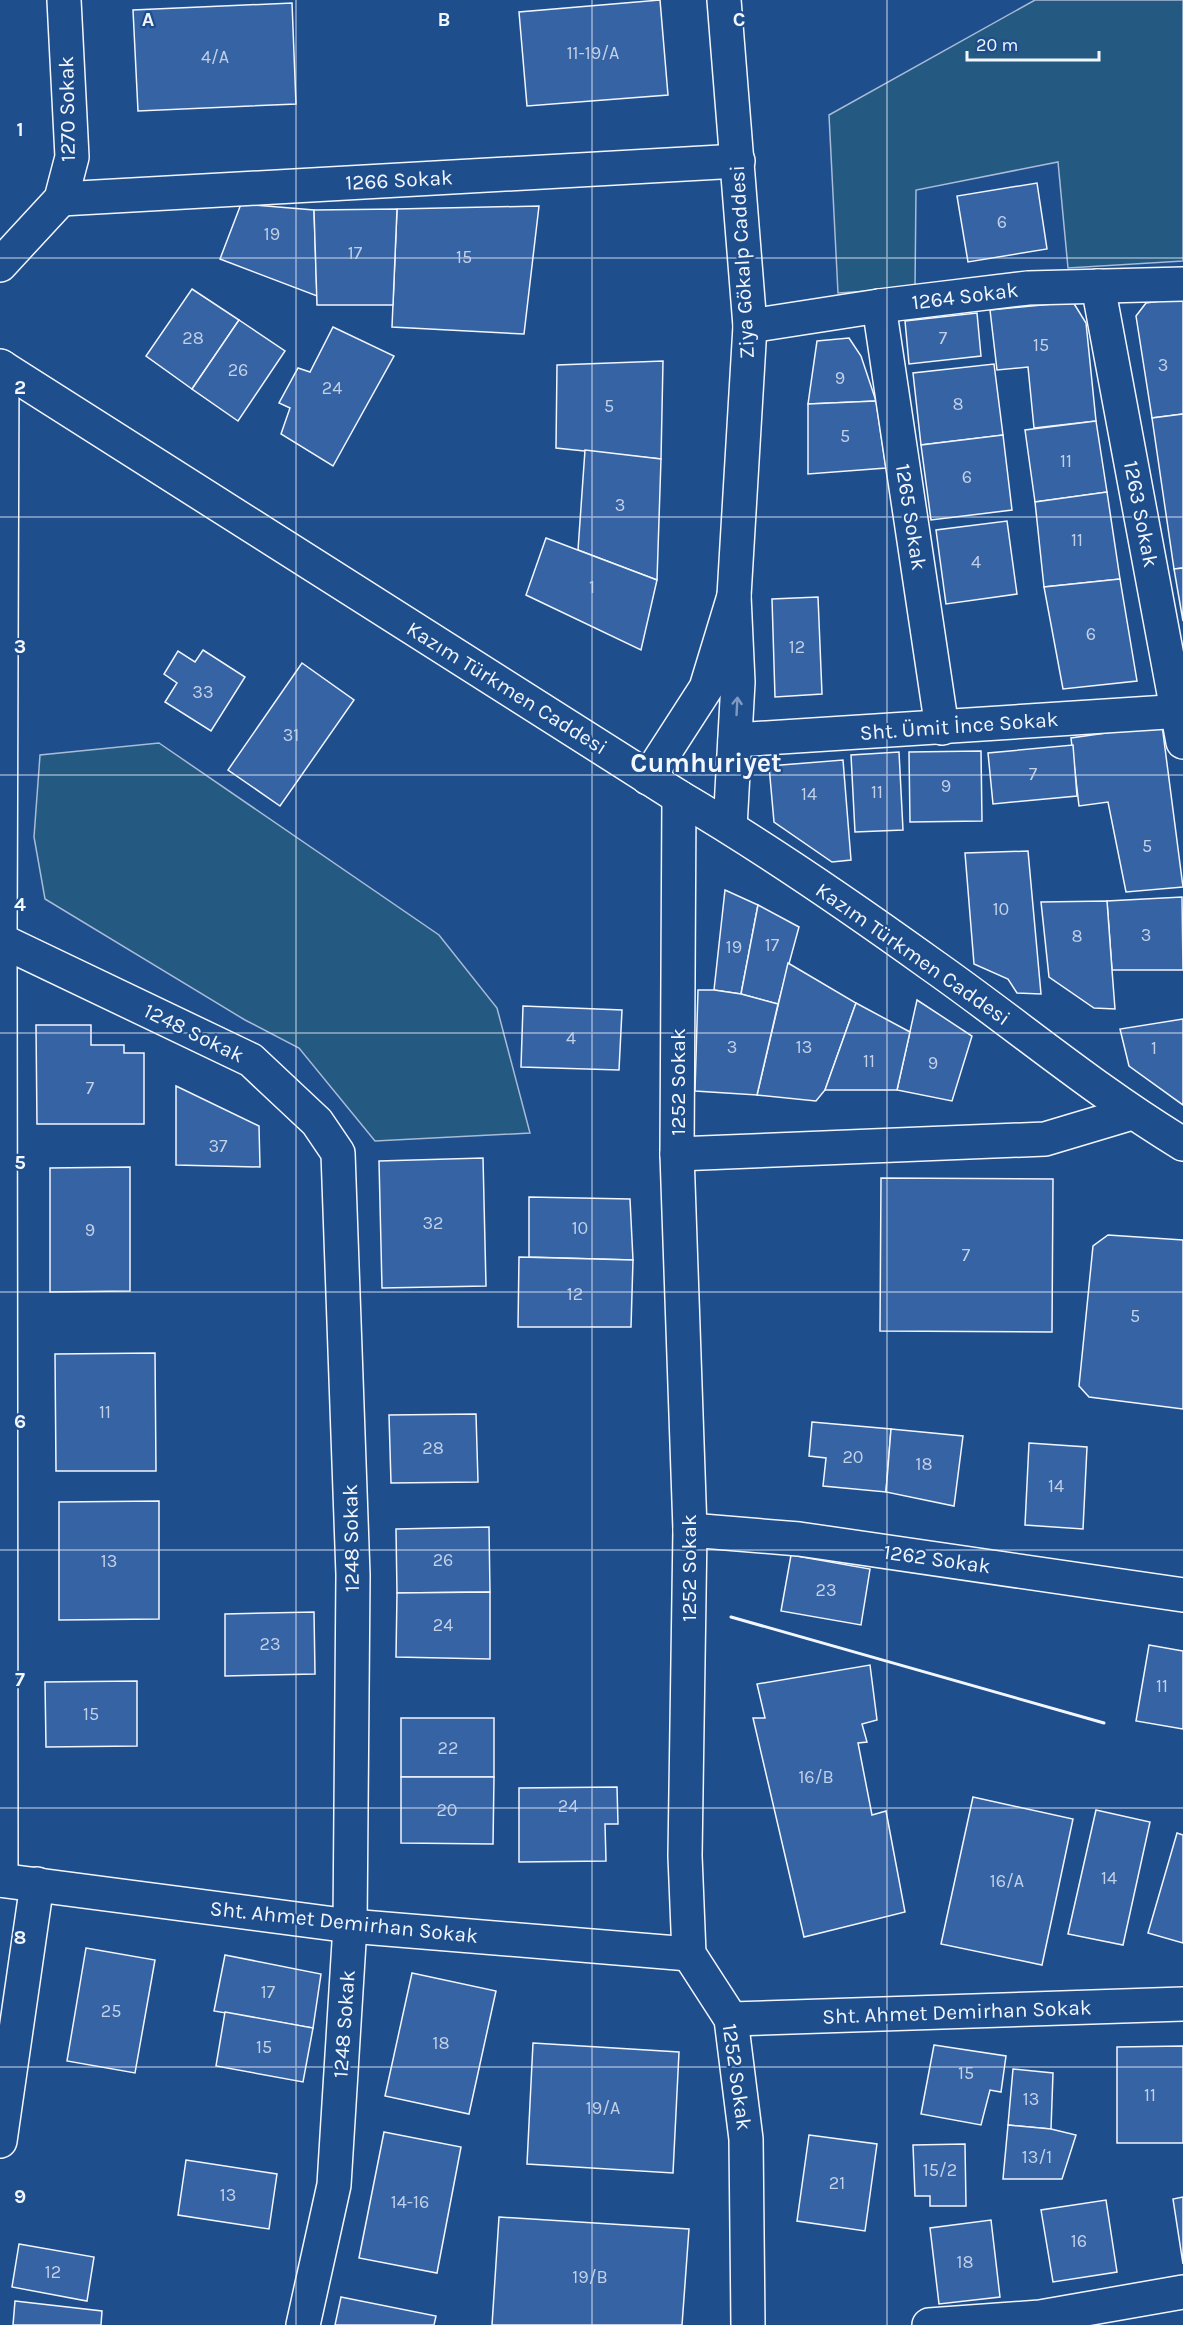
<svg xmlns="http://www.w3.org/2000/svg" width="1183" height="2325" font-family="Karla,sans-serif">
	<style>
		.green { fill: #245a82; stroke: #a8bbd7; stroke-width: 1.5 }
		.building { fill: #3563a3; stroke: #f2f6ff; stroke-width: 1.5 }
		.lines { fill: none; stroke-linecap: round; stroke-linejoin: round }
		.minor-casing { stroke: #f2f6ff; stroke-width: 36 }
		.major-casing { stroke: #f2f6ff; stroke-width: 36 }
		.minor { stroke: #1f4e8c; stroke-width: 33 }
		.major { stroke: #1f4e8c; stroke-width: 33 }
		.wall { stroke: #f2f6ff; stroke-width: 3 }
		.oneway { stroke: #7e9ac0 }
		.grid { fill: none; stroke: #f2f6ff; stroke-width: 1.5; stroke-opacity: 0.55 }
		.labels { text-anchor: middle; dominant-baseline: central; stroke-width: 4.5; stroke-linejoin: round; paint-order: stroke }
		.number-label { font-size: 18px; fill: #c3d1e8 }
		.street-label { font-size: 21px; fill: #f2f6ff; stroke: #1f4e8c }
		.district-label { font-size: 27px; font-weight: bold; fill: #f2f6ff; stroke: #1f4e8c }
		.grid-label { font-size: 20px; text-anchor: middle; font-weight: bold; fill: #f2f6ff; stroke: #1f4e8c; stroke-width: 4.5; stroke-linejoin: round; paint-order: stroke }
	</style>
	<rect width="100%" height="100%" fill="#1f4e8c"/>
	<g class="green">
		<polygon points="1035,0 1183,0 1183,261 1068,268 1058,162 916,190 915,288 838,293 829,115"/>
		<polygon points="159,743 439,935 497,1008 530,1133 375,1141 299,1048 245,1020 45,899 34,837 40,755"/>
	</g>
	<g class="building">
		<polygon points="660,0 668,95 527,106 519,12"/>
		<polygon points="292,3 296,104 138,111 133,10"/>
		<polygon points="1037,183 1047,249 968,262 957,196"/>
		<polygon points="241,204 314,210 317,296 220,259"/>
		<polygon points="539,206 524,334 392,327 397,209"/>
		<polygon points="397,209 393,305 317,305 314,210"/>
		<polygon points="192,289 239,320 192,389 146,356"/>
		<polygon points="1183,298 1183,414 1152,418 1136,316 1146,303"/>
		<polygon points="1073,302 1086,323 1096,421 1034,428 1028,367 997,370 990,310"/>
		<polygon points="977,313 981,356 909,364 905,321"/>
		<polygon points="239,320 285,351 238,421 192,389"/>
		<polygon points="333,327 394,356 333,466 281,434 290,408 279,403 298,368 310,372"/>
		<polygon points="849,338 861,356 876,401 808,404 817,341"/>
		<polygon points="663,361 661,459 556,448 557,365"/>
		<polygon points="994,364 1003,435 921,445 913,373"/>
		<polygon points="876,401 886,468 808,474 808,404"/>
		<polygon points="1183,414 1183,568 1174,569 1152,418"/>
		<polygon points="1096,421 1107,492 1035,502 1025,430"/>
		<polygon points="1003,435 1012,510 931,520 921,445"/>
		<polygon points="585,450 661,459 657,580 578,550"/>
		<polygon points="1107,492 1120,579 1044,587 1035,502"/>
		<polygon points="1007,521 1017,594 946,604 936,530"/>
		<polygon points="546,538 657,580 641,650 526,595"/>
		<polygon points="1183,568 1183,621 1174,569"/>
		<polygon points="1120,579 1137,681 1063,689 1044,587"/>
		<polygon points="818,597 822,694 775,697 772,599"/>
		<polygon points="203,650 245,677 211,731 165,702 177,683 164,674 178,651 195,662"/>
		<polygon points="302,663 354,700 280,806 228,770"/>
		<polygon points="1162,725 1183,887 1126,892 1108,802 1079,806 1071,738"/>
		<polygon points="1073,745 1077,796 993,804 988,753"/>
		<polygon points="981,751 982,821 910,822 909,752"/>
		<polygon points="899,752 903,830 855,832 851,755"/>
		<polygon points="843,760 851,860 832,862 774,822 769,766"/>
		<polygon points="1028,851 1041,994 1017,993 1008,979 974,964 965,853"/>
		<polygon points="725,890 758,905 741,994 714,990"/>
		<polygon points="1182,897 1183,970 1112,970 1107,901"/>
		<polygon points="1107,901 1112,970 1115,1009 1094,1008 1049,977 1041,902"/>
		<polygon points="758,905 799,927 778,1004 741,994"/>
		<polygon points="788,963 856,1003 825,1090 816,1101 757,1095"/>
		<polygon points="698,990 714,990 741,994 778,1004 757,1095 695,1091"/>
		<polygon points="917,1000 972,1036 952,1101 897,1090"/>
		<polygon points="856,1003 910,1032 897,1090 825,1090"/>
		<polygon points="523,1006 622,1010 619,1070 521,1067"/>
		<polygon points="1183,1019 1183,1105 1129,1066 1120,1029"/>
		<polygon points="36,1025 91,1025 91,1045 124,1045 124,1053 144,1053 144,1124 37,1124"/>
		<polygon points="176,1086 259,1126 260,1167 176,1165"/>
		<polygon points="483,1158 486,1286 382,1288 379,1161"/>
		<polygon points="130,1167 130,1291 50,1292 50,1168"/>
		<polygon points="881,1178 1053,1179 1052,1332 880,1331"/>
		<polygon points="529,1197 630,1199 633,1260 529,1257"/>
		<polygon points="1108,1235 1183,1240 1183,1409 1089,1397 1079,1386 1093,1246"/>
		<polygon points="519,1257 633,1260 631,1327 518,1327"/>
		<polygon points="155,1353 156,1471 56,1471 55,1354"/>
		<polygon points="476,1414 478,1482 391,1483 389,1415"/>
		<polygon points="812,1422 891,1429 886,1492 823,1486 826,1458 809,1456"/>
		<polygon points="891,1429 963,1436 954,1506 886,1492"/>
		<polygon points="1029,1443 1087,1447 1083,1529 1025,1525"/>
		<polygon points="159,1501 159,1619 59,1620 59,1502"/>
		<polygon points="489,1527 490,1592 397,1593 396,1529"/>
		<polygon points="791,1555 870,1569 861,1625 781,1611"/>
		<polygon points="490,1592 490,1659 396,1657 397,1593"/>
		<polygon points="314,1612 315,1674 225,1676 225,1614"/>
		<polygon points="1149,1645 1183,1651 1183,1729 1136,1721"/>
		<polygon points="870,1665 877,1720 862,1724 867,1742 858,1743 872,1815 886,1811 905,1912 804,1937 753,1718 765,1718 757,1684"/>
		<polygon points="137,1681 137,1746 46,1747 45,1682"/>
		<rect x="401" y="1718" width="93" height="59"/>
		<polygon points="401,1777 494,1777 493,1844 401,1843"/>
		<polygon points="617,1787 618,1824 605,1824 606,1861 519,1862 519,1788"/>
		<polygon points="973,1797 1073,1819 1042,1965 941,1944"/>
		<polygon points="1096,1810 1150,1822 1123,1945 1068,1934"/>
		<polygon points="1177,1833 1183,1835 1183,1943 1148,1933"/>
		<polygon points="86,1948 155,1960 135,2073 67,2061"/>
		<polygon points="225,1955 321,1974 313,2028 214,2011"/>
		<polygon points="412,1973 496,1991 469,2114 385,2096"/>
		<polygon points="225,2012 313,2028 303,2082 216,2066"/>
		<polygon points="533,2043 679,2052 673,2173 527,2164"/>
		<polygon points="934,2045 1006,2056 1001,2092 990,2090 981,2125 921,2114"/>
		<polygon points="1183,2046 1183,2143 1117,2143 1117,2047"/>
		<polygon points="1013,2069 1053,2073 1051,2129 1008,2125"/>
		<polygon points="1008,2125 1051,2129 1076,2135 1062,2179 1003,2179"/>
		<polygon points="384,2132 461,2147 437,2273 359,2258"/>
		<polygon points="809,2135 877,2144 865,2231 797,2221"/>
		<polygon points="965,2144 966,2206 930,2206 930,2196 915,2196 913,2145"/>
		<polygon points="186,2160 277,2174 269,2229 178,2215"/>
		<polygon points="1183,2197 1183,2264 1173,2199"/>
		<polygon points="1106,2200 1117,2272 1053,2282 1041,2210"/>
		<polygon points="499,2217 689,2229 682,2325 492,2325"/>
		<polygon points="991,2220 1000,2297 939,2304 930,2228"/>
		<polygon points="19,2244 94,2257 87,2301 12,2287"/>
		<polygon points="341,2297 436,2316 434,2325 335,2325"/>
		<polygon points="15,2301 102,2311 101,2325 13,2325"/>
	</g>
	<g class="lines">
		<g class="minor-casing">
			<g id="minor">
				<polyline points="724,0 750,326 734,596"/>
				<polyline points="61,199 738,161"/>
				<polyline points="0,265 61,199 72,157 64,0"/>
				<polyline points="1098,286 1183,742"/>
				<polyline points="879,306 942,728"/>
				<polyline points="750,326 879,306 1028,288 1183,284"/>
				<polyline points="735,740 1183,711"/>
				<polyline points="648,778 706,688 734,596 738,682 730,827"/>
				<polyline points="679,797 677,1154 690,1530 685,1856 689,1954 731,2019 746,2139 748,2325"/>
				<polyline points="0,939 2,367"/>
				<polyline points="0,940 251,1060 317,1122 338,1153 353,1575 350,1926 334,2185 303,2325"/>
				<polyline points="0,944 1,1880"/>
				<polyline points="677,1154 1045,1139 1132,1113"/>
				<polyline points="690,1530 799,1539 1183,1595"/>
				<polyline points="0,1880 350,1926 689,1954"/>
				<polyline points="731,2019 1183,2004"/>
				<polyline points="0,2141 37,1884"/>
				<polyline points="929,2325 1040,2317 1183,2292"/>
			</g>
		</g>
		<g class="major-casing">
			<path id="major" d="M 0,366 L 679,797 C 766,848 850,906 932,965 C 1016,1024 1095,1091 1183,1144"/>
		</g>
		<use href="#minor" class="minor"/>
		<use href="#major" class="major"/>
		<polyline class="wall" points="731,1617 1104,1723"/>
	</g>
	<defs><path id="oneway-shaft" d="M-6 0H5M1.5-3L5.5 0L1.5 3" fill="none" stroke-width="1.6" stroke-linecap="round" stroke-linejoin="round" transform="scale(1.5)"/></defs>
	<use class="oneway" href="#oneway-shaft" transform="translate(737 706) rotate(-87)"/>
	<path class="grid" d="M 296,0 L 296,2325M 592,0 L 592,2325M 887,0 L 887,2325M 0,258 L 1183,258M 0,517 L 1183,517M 0,775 L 1183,775M 0,1033 L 1183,1033M 0,1292 L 1183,1292M 0,1550 L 1183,1550M 0,1808 L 1183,1808M 0,2067 L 1183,2067"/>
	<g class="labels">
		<g class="number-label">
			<text x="593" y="53">11-19/A</text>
			<text x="215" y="57">4/A</text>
			<text x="1002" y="222">6</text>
			<text x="272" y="234">19</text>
			<text x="355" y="253">17</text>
			<text x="464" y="257">15</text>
			<text x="193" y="338">28</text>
			<text x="943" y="338">7</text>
			<text x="1041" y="345">15</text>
			<text x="1163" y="365">3</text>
			<text x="238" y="370">26</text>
			<text x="840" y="378">9</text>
			<text x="332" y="388">24</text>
			<text x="958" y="404">8</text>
			<text x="609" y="406">5</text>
			<text x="845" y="436">5</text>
			<text x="1066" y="461">11</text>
			<text x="967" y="477">6</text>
			<text x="620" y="505">3</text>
			<text x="1077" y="540">11</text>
			<text x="976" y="562">4</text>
			<text x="592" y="587">1</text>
			<text x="1091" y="634">6</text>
			<text x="797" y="647">12</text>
			<text x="203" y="692">33</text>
			<text x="291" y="735">31</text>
			<text x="1033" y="774">7</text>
			<text x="946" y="786">9</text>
			<text x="877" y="792">11</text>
			<text x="809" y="794">14</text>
			<text x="1147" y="846">5</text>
			<text x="1001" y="909">10</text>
			<text x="1146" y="935">3</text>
			<text x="1077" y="936">8</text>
			<text x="772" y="945">17</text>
			<text x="734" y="947">19</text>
			<text x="571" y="1038">4</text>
			<text x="732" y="1047">3</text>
			<text x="804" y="1047">13</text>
			<text x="1154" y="1048">1</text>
			<text x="869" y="1061">11</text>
			<text x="933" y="1063">9</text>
			<text x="90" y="1088">7</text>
			<text x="218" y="1146">37</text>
			<text x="433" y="1223">32</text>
			<text x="580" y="1228">10</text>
			<text x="90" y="1230">9</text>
			<text x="966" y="1255">7</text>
			<text x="575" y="1294">12</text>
			<text x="1135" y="1316">5</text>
			<text x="105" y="1412">11</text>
			<text x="433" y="1448">28</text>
			<text x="853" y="1457">20</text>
			<text x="924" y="1464">18</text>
			<text x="1056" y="1486">14</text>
			<text x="443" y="1560">26</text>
			<text x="109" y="1561">13</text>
			<text x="826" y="1590">23</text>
			<text x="443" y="1625">24</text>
			<text x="270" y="1644">23</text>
			<text x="1162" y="1686">11</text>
			<text x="91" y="1714">15</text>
			<text x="448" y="1748">22</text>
			<text x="816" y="1777">16/B</text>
			<text x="568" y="1806">24</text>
			<text x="447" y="1810">20</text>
			<text x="1109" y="1878">14</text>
			<text x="1007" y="1881">16/A</text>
			<text x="268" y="1992">17</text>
			<text x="111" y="2011">25</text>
			<text x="441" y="2043">18</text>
			<text x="264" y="2047">15</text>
			<text x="966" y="2073">15</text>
			<text x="1150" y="2095">11</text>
			<text x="1031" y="2099">13</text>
			<text x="603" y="2108">19/A</text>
			<text x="1037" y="2157">13/1</text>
			<text x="940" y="2170">15/2</text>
			<text x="837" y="2183">21</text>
			<text x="228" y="2195">13</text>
			<text x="410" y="2202">14-16</text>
			<text x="1079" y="2241">16</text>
			<text x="965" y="2262">18</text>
			<text x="53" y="2272">12</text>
			<text x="590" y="2277">19/B</text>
		</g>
		<g class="street-label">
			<text transform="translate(67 109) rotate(-91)">1270 Sokak</text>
			<text transform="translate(399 180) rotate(-3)">1266 Sokak</text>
			<text transform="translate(742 262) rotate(-93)">Ziya Gökalp Caddesi</text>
			<text transform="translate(965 296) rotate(-7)">1264 Sokak</text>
			<text transform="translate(1141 514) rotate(79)">1263 Sokak</text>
			<text transform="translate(911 517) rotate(81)">1265 Sokak</text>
			<text transform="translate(507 688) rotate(32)">Kazım Türkmen Caddesi</text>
			<text transform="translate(959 726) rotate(-4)">Sht. Ümit İnce Sokak</text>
			<text transform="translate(913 954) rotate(35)">Kazım Türkmen Caddesi</text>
			<text transform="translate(194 1033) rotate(26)">1248 Sokak</text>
			<text transform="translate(678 1082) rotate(-90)">1252 Sokak</text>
			<text transform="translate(351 1538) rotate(-91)">1248 Sokak</text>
			<text transform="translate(937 1559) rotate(8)">1262 Sokak</text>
			<text transform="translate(689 1568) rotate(-90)">1252 Sokak</text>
			<text transform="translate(344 1922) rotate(6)">Sht. Ahmet Demirhan Sokak</text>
			<text transform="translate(957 2012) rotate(-2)">Sht. Ahmet Demirhan Sokak</text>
			<text transform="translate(344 2024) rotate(-86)">1248 Sokak</text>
			<text transform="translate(737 2077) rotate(82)">1252 Sokak</text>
		</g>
		<g class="district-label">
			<text x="706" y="763">Cumhuriyet</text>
		</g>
	</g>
	<g class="grid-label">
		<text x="148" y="26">A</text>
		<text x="444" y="26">B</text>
		<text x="739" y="26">C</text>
		<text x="20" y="136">1</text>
		<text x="20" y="394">2</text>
		<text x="20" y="653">3</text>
		<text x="20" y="911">4</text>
		<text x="20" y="1169">5</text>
		<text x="20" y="1428">6</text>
		<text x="20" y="1686">7</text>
		<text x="20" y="1944">8</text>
		<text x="20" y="2203">9</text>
	</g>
	<path d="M967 51v9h132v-9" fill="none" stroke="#f2f6ff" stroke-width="3"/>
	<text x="976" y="51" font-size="18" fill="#f2f6ff" stroke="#1f4e8c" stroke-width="4.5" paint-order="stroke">20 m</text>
</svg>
